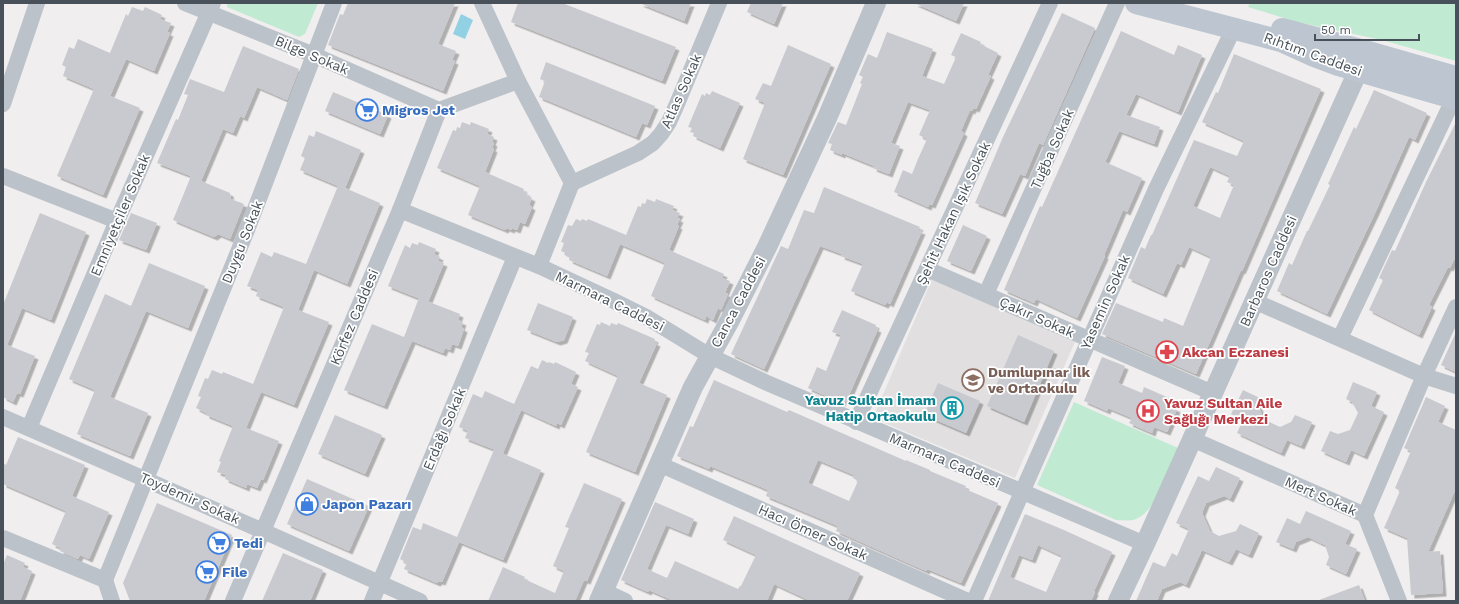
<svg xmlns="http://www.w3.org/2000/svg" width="1459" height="604" font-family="'Work Sans',sans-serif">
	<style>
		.education { fill: #e1dfdf }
		.green { fill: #c0ead1 }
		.water { fill: #92d1e3 }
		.building { fill: #c9cad0; fill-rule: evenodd; filter: url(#shadow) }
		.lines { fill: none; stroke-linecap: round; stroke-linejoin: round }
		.minor { stroke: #bbc2c9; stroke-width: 16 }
		.tertiary { stroke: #bbc2c9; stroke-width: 20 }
		.secondary { stroke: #bdc6d0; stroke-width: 22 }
		.labels { text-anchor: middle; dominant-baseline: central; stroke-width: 3.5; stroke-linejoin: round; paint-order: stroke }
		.street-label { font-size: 14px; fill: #485159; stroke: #fff }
		.shop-label { font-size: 14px; font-weight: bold; fill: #366cbe; stroke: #fff; text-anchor: start }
		.health-label { font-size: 14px; font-weight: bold; fill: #be3a42; stroke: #fff; text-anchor: start }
		.education-label { font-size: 14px; font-weight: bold; fill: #785e54; stroke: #fff; text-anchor: start }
		.culture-label { font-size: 14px; font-weight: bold; fill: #0d838f; stroke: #fff; text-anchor: end }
	</style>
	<defs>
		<filter id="shadow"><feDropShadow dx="3.5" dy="3.5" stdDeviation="0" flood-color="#0004"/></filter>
	</defs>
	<rect width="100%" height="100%" fill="#f0eeee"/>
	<polygon class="education" points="932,279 1075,342 1015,478 873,418"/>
	<g class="green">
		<polygon points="227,3 318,3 305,34 299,37 227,7"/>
		<polygon points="1250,3 1456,3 1456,61 1382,40 1297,22 1248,7"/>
		<path d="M 1074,402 L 1178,448 C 1170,467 1156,510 1138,518 C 1131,522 1123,520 1116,520 L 1037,485 Z"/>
	</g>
	<polygon class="water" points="461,14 473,20 465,39 453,34"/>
	<g class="building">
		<polygon points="348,3 455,3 438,44 456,51 452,60 455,61 443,91 328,45 340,14 343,15"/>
		<polygon points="518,3 562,3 676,47 662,81 511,22"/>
		<polygon points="639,3 691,3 684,21"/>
		<polygon points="751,3 783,3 774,24 747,12"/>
		<polygon points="914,3 964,3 956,21"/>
		<polygon points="132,7 143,11 145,7 162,15 160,19 171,23 167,32 170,33 154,71 126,59 110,96 140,108 103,195 57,176 94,89 63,76 66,67 62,65 69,47 74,49 78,39 110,53 126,14 128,16"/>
		<polygon points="1062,13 1095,28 1043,145 1039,143 1025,176 1020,174 1002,214 975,203 1003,137"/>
		<polygon points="1121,31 1174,55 1178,45 1202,55 1178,112 1136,94 1126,115 1160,127 1154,144 1119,131 1105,162 1142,178 1127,212 1123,210 1104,255 1105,256 1077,318 1036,299 1034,303 1004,290 1040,206 1042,207"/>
		<polygon points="887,32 933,49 922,76 944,84 956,57 951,55 961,33 981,42 980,44 998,53 988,75 991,76 976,109 973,108 972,111 970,110 961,131 964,133 932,205 929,204 928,207 894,192 903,170 912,174 918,159 927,139 919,135 930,110 908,102 891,143 900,146 889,174 873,168 874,166 842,153 842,155 830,150 832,144 828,143 838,122 846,125 862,84 860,83 863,77 859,75 868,54 877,58"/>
		<polygon points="788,45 831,64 783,175 743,159 765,103 755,99 763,83 771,86"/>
		<polygon points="243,46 299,69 287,100 257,87 244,118 240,116 233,133 223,129 201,181 230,193 231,199 244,204 230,239 218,234 214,237 173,220 191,176 157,163 176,119 178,120 188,95 184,94 190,79 224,92"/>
		<path d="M 1234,54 L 1321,89 L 1242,271 L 1241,270 L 1196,374 L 1102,334 L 1116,303 L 1163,322 L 1164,318 L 1183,326 L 1211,257 L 1189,247 L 1181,265 L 1177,263 L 1163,294 L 1128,278 L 1141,247 L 1145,249 L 1151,235 L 1152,235 L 1194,140 L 1237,156 L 1244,141 L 1202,122 L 1216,92 L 1218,93 ZM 1210,167 L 1230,176 L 1227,182 L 1234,185 L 1220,218 L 1193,206 Z"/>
		<polygon points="546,62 655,106 647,125 642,123 636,137 539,97 545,81 540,79"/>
		<polygon points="1374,90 1427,113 1415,140 1409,137 1376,211 1327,314 1277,291 1289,263 1292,265 1307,231 1308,231 1330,185 1328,184 1354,127 1356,129"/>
		<polygon points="712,91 740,103 720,148 693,136 694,133 690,132 692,128 688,127 702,94 705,96 706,93 710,95"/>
		<polygon points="333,92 388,115 380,134 325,111"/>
		<polygon points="462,122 470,125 471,122 489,129 487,134 494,137 492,142 494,143 492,148 494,149 485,172 524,189 523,191 527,193 526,195 532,198 529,205 532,207 525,224 520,222 517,230 512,228 511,230 506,228 505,230 468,215 480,186 437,168 453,130 456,131 457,127 460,128"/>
		<polygon points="1456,122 1456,256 1450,268 1448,267 1429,305 1432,307 1419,335 1369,310 1383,280 1379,278 1392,250 1395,251 1426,182"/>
		<polygon points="316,131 361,150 345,188 380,203 347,284 314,270 298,310 329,322 294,405 261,392 246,428 279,441 263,480 261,479 257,488 247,484 246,488 225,479 226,475 217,472 221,462 219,461 233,426 206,415 206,413 196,408 201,397 198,396 205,378 208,379 212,370 222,374 223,372 253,384 284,307 256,296 258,290 247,286 261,252 272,257 274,252 306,264 338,186 300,170 305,158 301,156 309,135 314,137"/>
		<polygon points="824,187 920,227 918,230 922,231 890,304 887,302 885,305 851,291 863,264 841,256 842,254 820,246 764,369 731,354 781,246 788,249 804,210 814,213"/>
		<polygon points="647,199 655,202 656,199 674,206 672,210 680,213 677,218 680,219 677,225 679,226 669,250 724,274 722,278 730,281 725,293 728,294 721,310 718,308 713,320 706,316 705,320 651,296 665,263 620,244 607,276 569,260 570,258 566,256 566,253 561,251 564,243 561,242 568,225 572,226 576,219 581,221 582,219 587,221 588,219 626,235 638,206 641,207 642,203 645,204"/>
		<polygon points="40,213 86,232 51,320 22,308 7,345 35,356 20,394 17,393 13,402 3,397 3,305"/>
		<polygon points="131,213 157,223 146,250 119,240"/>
		<polygon points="963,225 987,236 971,271 947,261"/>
		<polygon points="419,242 436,249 434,254 440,257 438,261 444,263 428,302 388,286 405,245 410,248 412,243 418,245"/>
		<polygon points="149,263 205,286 188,328 146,311 110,397 148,413 130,456 77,434 95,390 69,379 105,294 131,306"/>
		<polygon points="419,298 460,314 458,320 463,322 461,327 464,329 458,346 452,344 450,350 445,348 443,353 412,341 384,406 344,390 372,324 404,337"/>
		<polygon points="538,303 573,317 564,340 557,342 527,330"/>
		<polygon points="842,310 876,325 875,328 878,329 846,402 843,400 842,403 808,388 817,367 826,371 841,335 832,332"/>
		<polygon points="601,322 610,326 611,323 617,325 618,323 655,339 654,342 657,343 639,383 667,395 635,472 586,452 618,376 585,361 589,353 585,352 597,324 600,325"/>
		<polygon points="1456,332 1456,372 1441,365"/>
		<polygon points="1018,335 1054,351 1024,422 987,406"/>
		<polygon points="1102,357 1125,366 1118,383 1142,393 1144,387 1169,398 1166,404 1177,409 1167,432 1154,427 1152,433 1129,423 1132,418 1108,408 1107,411 1084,401"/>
		<polygon points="542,360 548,363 549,362 554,364 555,362 576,372 571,384 578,387 561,425 557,423 556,426 521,410 503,453 465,438 468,431 459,427 473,394 482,398 485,391 514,404 531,366 538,369"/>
		<path d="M 714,380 L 787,412 L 789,410 L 906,461 L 906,460 L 930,470 L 930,471 L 966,486 L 965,489 L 998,503 L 961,583 L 927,569 L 926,571 L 836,531 L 838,526 L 766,496 L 768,490 L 710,466 L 709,469 L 677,456 L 690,426 L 693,427 ZM 818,460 L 854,475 L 853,478 L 858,481 L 849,501 L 808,483 Z"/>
		<polygon points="1353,382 1377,392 1371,406 1384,412 1364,456 1351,450 1346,462 1321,451 1330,431 1338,434 1350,430 1358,413 1352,402 1346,399"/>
		<polygon points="938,383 980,401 966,433 924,415"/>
		<polygon points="1243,390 1262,399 1259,406 1263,419 1280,427 1291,422 1295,415 1312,422 1301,446 1287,440 1281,453 1237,433 1243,420 1231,414"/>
		<polygon points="1426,397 1445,406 1438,422 1456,430 1456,488 1428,552 1440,551 1443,593 1411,595 1407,538 1384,528 1400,491 1395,488 1411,451 1404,448"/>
		<polygon points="335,415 382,435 365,474 318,454"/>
		<polygon points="18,437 85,465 72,496 109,512 89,559 80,555 78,559 60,551 61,548 52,544 66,511 3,484 3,463 6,465"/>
		<polygon points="494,450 541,470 503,560 459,542 442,582 439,581 437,583 404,569 407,563 400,559 413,527 421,530 423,523 457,537"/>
		<polygon points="1216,467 1240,478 1230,499 1224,496 1206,503 1202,513 1210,531 1219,536 1236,531 1240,524 1259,533 1249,555 1236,549 1229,562 1202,550 1186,585 1180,582 1162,589 1157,601 1136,601 1153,562 1165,567 1172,553 1177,556 1189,529 1176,523 1198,476 1209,481"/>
		<polygon points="307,479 369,506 349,551 287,524"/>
		<polygon points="584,483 622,499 587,581 584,580 575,601 488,601 503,567 525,577 524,579 555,593 564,571 553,566 569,528 565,527"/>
		<polygon points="655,502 694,519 688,534 666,525 647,569 667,578 675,561 738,589 740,586 741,586 756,555 723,540 734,516 860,573 847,601 811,601 774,584 767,601 674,601 649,590 648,592 621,580"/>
		<polygon points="157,503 232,535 204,601 130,601 123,583"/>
		<polygon points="1306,511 1351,531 1345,544 1357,549 1346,574 1326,565 1329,557 1325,545 1308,537 1296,542 1293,549 1276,542 1287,518 1300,524"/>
		<path d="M 1025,514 L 1064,530 L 1112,552 L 1094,591 L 1095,592 L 1091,601 L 988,601 ZM 1038,545 L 1062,556 L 1046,592 L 1010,577 L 1019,555 L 1032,560 Z"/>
		<polygon points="283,553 323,570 310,601 262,601"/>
		<polygon points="7,555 25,563 23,567 32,571 20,601 3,601 3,565"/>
		<polygon points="1359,585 1365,601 1319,601 1319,600"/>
	</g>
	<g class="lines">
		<g class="minor">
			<polyline points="185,3 314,55 439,110"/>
			<polyline points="482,3 518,81 572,183"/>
			<polyline points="3,104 37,3"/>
			<polyline points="3,176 117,221"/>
			<polyline points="400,210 539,266 614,301 648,318 710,356 765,382 1145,544"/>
			<polyline points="539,266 572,183 638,153 653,143 661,134 669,122 677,104 719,3"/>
			<polyline points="927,269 1213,393"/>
			<polyline points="986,294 1117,3"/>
			<polyline points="1254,301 1424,376 1456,386"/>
			<polyline points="1340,338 1454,98"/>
			<polyline points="3,417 263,531 420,601"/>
			<polyline points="856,422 1050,3"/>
			<polyline points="29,428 117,221 213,3"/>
			<polyline points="1192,439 1365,515 1399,601"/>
			<polyline points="659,464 968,601"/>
			<polyline points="1365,515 1424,376 1456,307"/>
			<polyline points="3,538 105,580 112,601"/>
			<polyline points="105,580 247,230 334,3"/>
			<polyline points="604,591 625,601"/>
			<polyline points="233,601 400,210 439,110 518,81"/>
			<polyline points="372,601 515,257"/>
			<polyline points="974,601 1156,189 1234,28"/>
		</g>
		<g class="tertiary">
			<polyline points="599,601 693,387 729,322 767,247 827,118 876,3"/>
			<polyline points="1118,601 1145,544 1358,71"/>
		</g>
		<g class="secondary">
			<polyline points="1136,3 1281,41 1314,56 1338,65 1456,99"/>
			<polyline points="1282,29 1368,52 1456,77"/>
		</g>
	</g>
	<defs>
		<g id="supermarket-ring" transform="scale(1.15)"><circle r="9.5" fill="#fff" stroke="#3f7fe0" stroke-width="1.5"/><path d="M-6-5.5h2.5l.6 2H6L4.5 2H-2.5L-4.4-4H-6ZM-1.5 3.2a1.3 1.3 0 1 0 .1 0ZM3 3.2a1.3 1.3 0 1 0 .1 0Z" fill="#3f7fe0"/></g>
		<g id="pharmacy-ring" transform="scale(1.15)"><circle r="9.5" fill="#fff" stroke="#e0444e" stroke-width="1.5"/><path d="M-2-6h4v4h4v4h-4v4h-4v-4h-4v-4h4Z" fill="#e0444e"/></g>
		<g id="school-ring" transform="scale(1.15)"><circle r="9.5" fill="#fff" stroke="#8d6e63" stroke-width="1.5"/><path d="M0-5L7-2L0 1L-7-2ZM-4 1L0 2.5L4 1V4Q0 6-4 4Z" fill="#8d6e63"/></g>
		<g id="building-ring" transform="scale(1.15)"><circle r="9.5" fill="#fff" stroke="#0f9aa8" stroke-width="1.5"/><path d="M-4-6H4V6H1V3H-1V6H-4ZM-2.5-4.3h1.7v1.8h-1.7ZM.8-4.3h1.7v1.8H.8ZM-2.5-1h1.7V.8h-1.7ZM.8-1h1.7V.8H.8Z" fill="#0f9aa8"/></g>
		<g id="hospital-ring" transform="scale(1.15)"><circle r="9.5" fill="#fff" stroke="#e0444e" stroke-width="1.5"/><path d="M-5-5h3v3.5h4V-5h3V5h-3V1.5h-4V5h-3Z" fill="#e0444e"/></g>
		<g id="shop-ring" transform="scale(1.15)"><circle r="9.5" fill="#fff" stroke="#3f7fe0" stroke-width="1.5"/><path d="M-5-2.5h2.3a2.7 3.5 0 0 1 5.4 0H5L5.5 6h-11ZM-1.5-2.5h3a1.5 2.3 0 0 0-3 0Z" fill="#3f7fe0"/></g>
	</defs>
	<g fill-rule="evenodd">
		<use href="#supermarket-ring" x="367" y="110"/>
		<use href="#pharmacy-ring" x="1167" y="352"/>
		<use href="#school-ring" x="973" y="380"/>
		<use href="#building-ring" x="952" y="408"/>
		<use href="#hospital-ring" x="1148" y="411"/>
		<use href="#shop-ring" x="307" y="504"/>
		<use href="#supermarket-ring" x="219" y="543"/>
		<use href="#supermarket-ring" x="207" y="572"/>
	</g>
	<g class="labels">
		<g class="street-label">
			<text transform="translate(1313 54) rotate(20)">Rıhtım Caddesi</text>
			<text transform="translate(312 55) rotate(23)">Bilge Sokak</text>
			<text transform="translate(681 91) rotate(-66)">Atlas Sokak</text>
			<text transform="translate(1052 149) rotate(-66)">Tuğba Sokak</text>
			<text transform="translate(953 213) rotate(-65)">Şehit Hakan Işık Sokak</text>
			<text transform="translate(120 215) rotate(-67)">Emniyetçiler Sokak</text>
			<text transform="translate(242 242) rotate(-68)">Duygu Sokak</text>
			<text transform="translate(1268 271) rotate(-66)">Barbaros Caddesi</text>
			<text transform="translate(610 301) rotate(26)">Marmara Caddesi</text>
			<text transform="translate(738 302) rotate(-62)">Canca Caddesi</text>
			<text transform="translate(1105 302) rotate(-66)">Yasemin Sokak</text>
			<text transform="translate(354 317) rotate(-67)">Körfez Caddesi</text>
			<text transform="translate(1037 317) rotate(24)">Çakır Sokak</text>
			<text transform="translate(444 429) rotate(-67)">Erdağı Sokak</text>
			<text transform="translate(945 460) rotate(23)">Marmara Caddesi</text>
			<text transform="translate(1321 496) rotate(24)">Mert Sokak</text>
			<text transform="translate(190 498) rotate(24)">Toydemir Sokak</text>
			<text transform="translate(813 532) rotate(24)">Hacı Ömer Sokak</text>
		</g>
		<g class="shop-label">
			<text x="382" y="110">Migros Jet</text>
			<text x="322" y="504">Japon Pazarı</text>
			<text x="234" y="543">Tedi</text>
			<text x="222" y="572">File</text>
		</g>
		<g class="health-label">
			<text x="1182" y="352">Akcan Eczanesi</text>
			<text x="1164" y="403">Yavuz Sultan Aile<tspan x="1164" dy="16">Sağlığı Merkezi</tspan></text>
		</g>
		<g class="education-label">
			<text x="988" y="372">Dumlupınar İlk<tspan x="988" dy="16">ve Ortaokulu</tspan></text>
		</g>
		<g class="culture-label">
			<text x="936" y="400">Yavuz Sultan İmam<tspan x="936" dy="16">Hatip Ortaokulu</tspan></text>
		</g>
	</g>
	<rect width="1459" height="604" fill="none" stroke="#485159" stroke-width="8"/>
	<path d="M1315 34v6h104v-6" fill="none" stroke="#485159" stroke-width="2"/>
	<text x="1321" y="34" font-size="12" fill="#485159" stroke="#ffffff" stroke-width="3" paint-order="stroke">50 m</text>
</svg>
